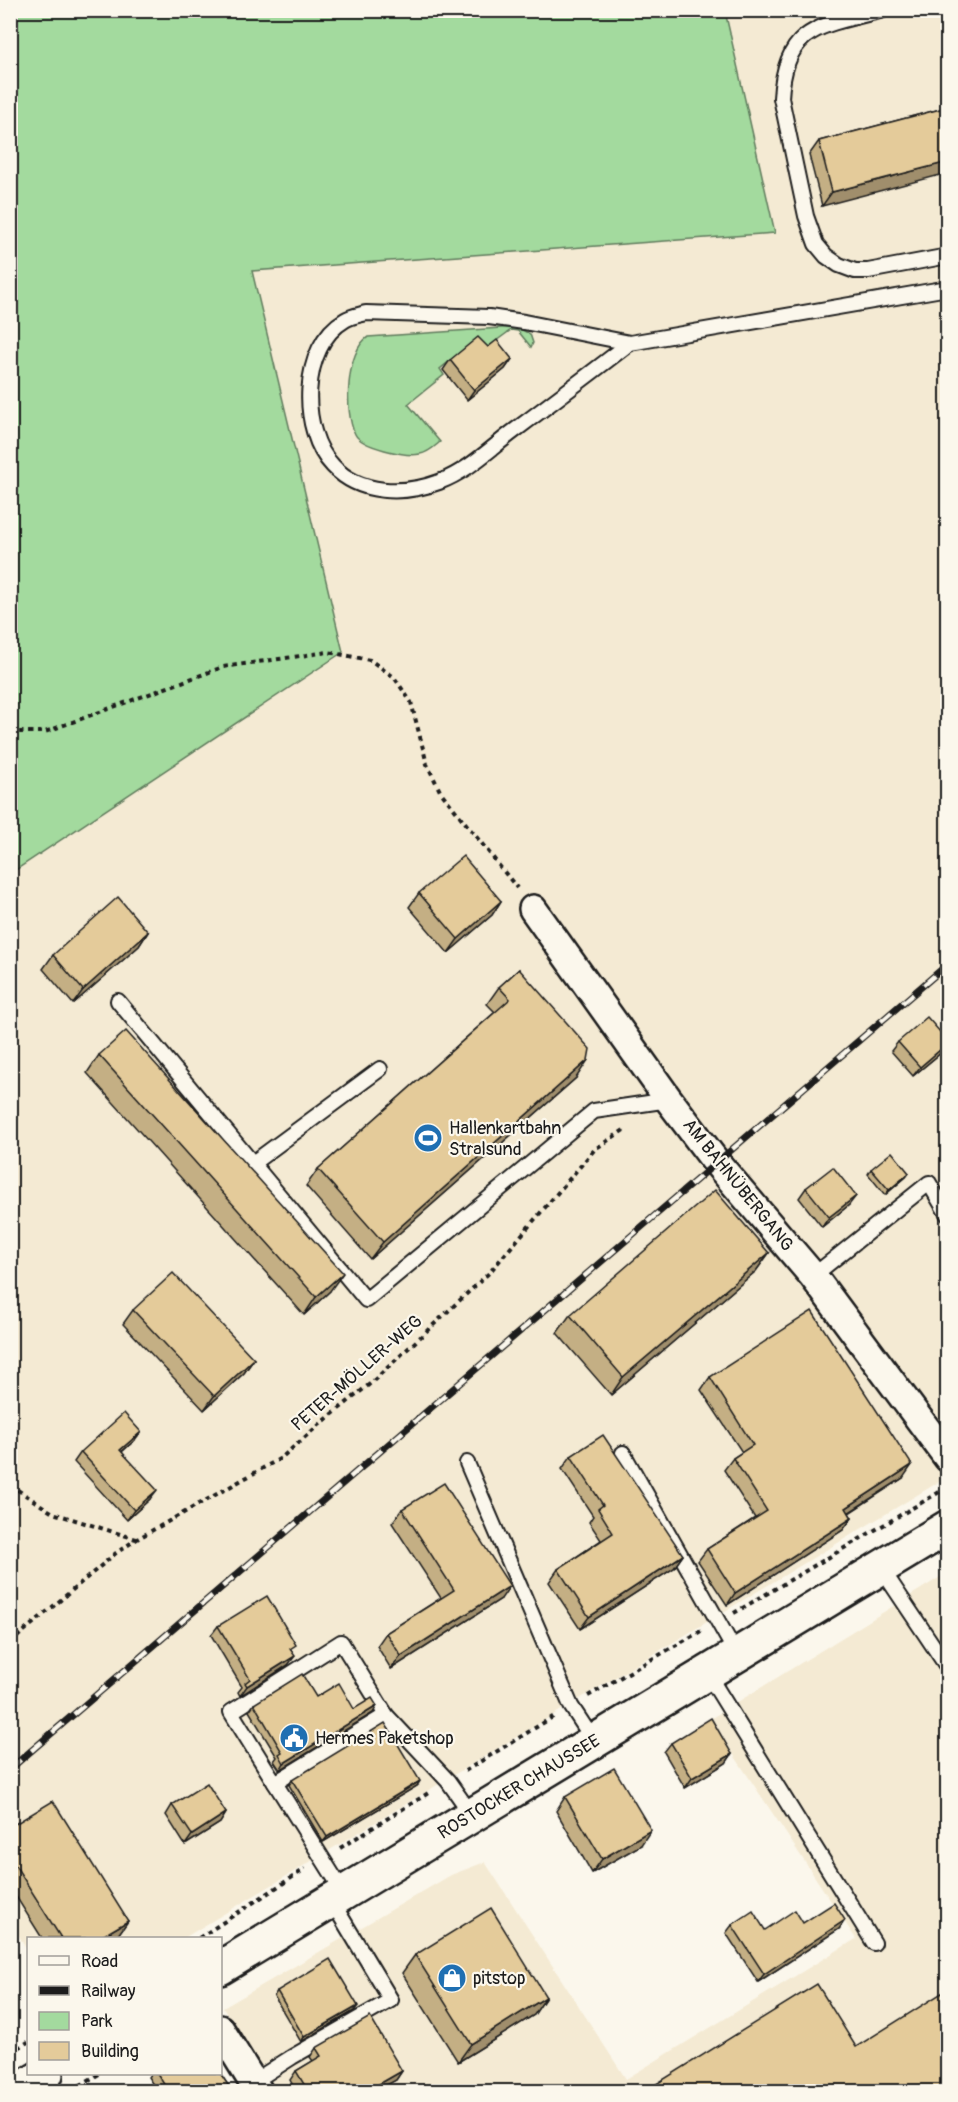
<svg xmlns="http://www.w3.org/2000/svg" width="958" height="2102" font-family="Pangolin,sans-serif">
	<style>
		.built { fill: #f4ead3 }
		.green { fill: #a3da9e; stroke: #607b5d; stroke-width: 1.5 }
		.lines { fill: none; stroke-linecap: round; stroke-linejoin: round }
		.lane-casing { stroke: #1c1c1c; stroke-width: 18 }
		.street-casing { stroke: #1c1c1c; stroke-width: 32 }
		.secondary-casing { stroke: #1c1c1c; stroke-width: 38 }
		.path { stroke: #1c1c1c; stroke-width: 4; stroke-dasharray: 4.5 4.5; stroke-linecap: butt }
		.lane { stroke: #fbf7ec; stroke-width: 14 }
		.street { stroke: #fbf7ec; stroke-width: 27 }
		.secondary { stroke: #fbf7ec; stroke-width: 33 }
		.rail-casing { stroke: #1c1c1c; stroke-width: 7 }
		.rail { stroke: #fbf7ec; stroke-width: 4.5; stroke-dasharray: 14; stroke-linecap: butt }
		.wall { fill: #c4af84; stroke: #1c1c1c; stroke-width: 1.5 }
		.shaded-wall { fill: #a08e6c; stroke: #1c1c1c; stroke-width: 1.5 }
		.building { fill: #e4cb9a; stroke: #1c1c1c; stroke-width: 1.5 }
		.labels { text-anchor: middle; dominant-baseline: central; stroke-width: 4.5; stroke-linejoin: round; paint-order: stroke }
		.poi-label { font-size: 18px; fill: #1c1c1c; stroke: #fbf7ec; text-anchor: start }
		.street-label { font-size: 18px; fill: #1c1c1c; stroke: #fbf7ec }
	</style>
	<rect width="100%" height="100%" fill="#fbf7ec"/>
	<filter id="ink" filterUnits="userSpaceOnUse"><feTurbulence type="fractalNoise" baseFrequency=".0167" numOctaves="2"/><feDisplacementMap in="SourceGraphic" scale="12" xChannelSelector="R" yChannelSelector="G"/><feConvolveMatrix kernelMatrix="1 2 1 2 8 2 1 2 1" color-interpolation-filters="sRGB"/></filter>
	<g filter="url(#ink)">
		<g class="built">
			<polygon points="725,11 947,11 947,1477 184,1938 28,1938 28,1952 11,1922 10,873 343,652 251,271 774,233"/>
			<polygon points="947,1573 947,2091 276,2091 223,2008 451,1875 485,1862 626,2079 856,1939 710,1719"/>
		</g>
		<g class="green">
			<polygon points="11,10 725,11 775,233 252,271 343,652 11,873"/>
			<path d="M 516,327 L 530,334 L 533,343 L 531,347 L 518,331 L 511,330 L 481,352 L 473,342 L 440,369 L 444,375 L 408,404 L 440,442 C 434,447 428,453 420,454 C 406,457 361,447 355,434 C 344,412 346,351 368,337 Z"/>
		</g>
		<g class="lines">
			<g class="lane-casing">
				<g id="lane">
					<path d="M 883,10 C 824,26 785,24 781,98 L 806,216 L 816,244 L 826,256 L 839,265 L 855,271 L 868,271 L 948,256"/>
					<path d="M 630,343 C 590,374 550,404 510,434 C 488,451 466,472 439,482 C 404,495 360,495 333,466 C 299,431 300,346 345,320 C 351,316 359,315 366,313 L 489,317 L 524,322 L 630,343 L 948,288"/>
					<polyline points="118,1001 366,1300 594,1111 669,1100"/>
					<polyline points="253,1163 380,1069"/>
					<polyline points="813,1276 929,1183 948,1215"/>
					<polyline points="623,1453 737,1655"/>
					<polyline points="467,1463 571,1706 594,1741"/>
					<polyline points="881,1568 948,1668"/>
					<polyline points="707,1673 874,1943"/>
					<polyline points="275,1783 231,1712 341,1642 386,1715"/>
					<polyline points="344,1893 275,1783 386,1715 448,1781 472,1815"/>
					<polyline points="253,2082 292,2057 391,2000 331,1900"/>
				</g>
			</g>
			<g class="street-casing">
				<g id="street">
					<polyline points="533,909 669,1100 716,1162 813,1276 948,1458"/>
					<polyline points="220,2029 259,2092"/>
				</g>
			</g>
			<g class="secondary-casing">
				<g id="secondary">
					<polyline points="220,1968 948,1527"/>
					<polyline points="16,2092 46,2074"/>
				</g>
			</g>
			<g class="path">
				<polyline points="10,732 45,732 223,667 328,652 370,660 394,677 411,702 427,764 440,791 517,888"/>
				<polyline points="10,1485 53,1513 136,1539"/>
				<polyline points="734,1613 948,1487"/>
				<polyline points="10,1643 116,1553 137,1539 281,1458 313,1430 371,1383 489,1273 595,1149 627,1128"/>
				<polyline points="588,1696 701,1631"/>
				<polyline points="465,1771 556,1715"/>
				<polyline points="340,1848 430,1792"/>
				<polyline points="199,1938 305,1869"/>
				<polyline points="10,2053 28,2042"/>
				<polyline points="72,2090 99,2074"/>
			</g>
			<use href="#lane" class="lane"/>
			<use href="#street" class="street"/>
			<use href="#secondary" class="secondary"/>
			<g class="rail-casing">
				<polyline id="rail" points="10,1769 948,964"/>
			</g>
			<use href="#rail" class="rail"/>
		</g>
		<g class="wall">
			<polygon points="948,107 822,206 809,155 819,141"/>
			<polygon points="488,347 512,359 505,369 467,400 443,370 450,360"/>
			<polygon points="419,893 501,901 492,915 448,953 409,907"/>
			<polygon points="148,932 139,946 73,1004 43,969 53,955"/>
			<polygon points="519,969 576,1078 370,1259 306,1186 318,1169 495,1012 487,1004 499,987"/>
			<polygon points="898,1042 948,1043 942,1052 913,1076 891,1051"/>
			<polygon points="99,1055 330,1291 304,1315 87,1073"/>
			<polygon points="871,1169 909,1173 906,1177 885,1195 868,1174"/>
			<polygon points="806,1188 849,1205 822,1227 799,1198"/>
			<polygon points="769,1253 756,1271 611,1395 557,1333 570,1315"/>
			<polygon points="133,1310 254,1359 244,1373 204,1410 123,1324"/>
			<polygon points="710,1377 903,1478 849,1513 852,1518 843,1530 727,1605 698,1561 707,1549 755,1518 724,1470 733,1458 742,1452 701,1390"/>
			<polygon points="134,1441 122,1452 150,1499 127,1520 74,1462 81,1452"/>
			<polygon points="571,1456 683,1555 674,1568 580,1629 549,1582 558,1569 601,1540 589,1522 593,1516 562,1469"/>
			<polygon points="402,1509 501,1599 391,1669 377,1646 386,1633 441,1598 392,1523"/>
			<polygon points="218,1626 292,1651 288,1665 240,1696 238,1692 242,1687 211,1635"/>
			<polygon points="316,1697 354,1709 373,1713 280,1770 274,1761 277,1757 249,1711 254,1704"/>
			<polygon points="671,1743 732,1754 726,1763 685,1788 664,1752"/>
			<polygon points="292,1780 417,1786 323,1842 289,1785"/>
			<polygon points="565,1797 641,1845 592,1873 556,1811"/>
			<polygon points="172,1805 226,1813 220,1823 185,1845 166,1815"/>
			<polygon points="10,1827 128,1921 118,1935 112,1938 42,1938 10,1887"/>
			<polygon points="803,1923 839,1929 758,1982 726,1933 732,1925 765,1930"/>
			<polygon points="415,1955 546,1997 534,2015 458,2062 402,1973"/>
			<polygon points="277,1991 354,2011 301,2042 274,1996"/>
			<polygon points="316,2048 402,2071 396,2080 376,2091 296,2091 290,2080 296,2071 313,2061 310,2057"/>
			<polygon points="151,2073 220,2073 232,2091 157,2091 148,2077"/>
		</g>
		<g class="shaded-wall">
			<polygon points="948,162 948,173 822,206 832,192"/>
			<polygon points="512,359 505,369 467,400 474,390"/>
			<polygon points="501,901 492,915 448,953 458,939"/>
			<polygon points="148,932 139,946 73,1004 83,990"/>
			<polygon points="948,1043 942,1052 913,1076 920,1067"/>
			<polygon points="588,1060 576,1078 370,1259 383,1242"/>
			<polygon points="909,1173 906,1177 885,1195 889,1190"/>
			<polygon points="856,1196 849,1205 822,1227 829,1217"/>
			<polygon points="769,1253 756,1271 611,1395 623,1377"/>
			<polygon points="343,1273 330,1291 304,1315 316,1297"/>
			<polygon points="254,1359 244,1373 204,1410 214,1396"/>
			<polygon points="141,1432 134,1441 113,1459 120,1450"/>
			<polygon points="912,1465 903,1478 837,1520 846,1508"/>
			<polygon points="157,1490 150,1499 127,1520 134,1510"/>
			<polygon points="852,1518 843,1530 727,1605 735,1593"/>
			<polygon points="683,1555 674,1568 580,1629 589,1617"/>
			<polygon points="510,1586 501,1599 391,1669 401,1656"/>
			<polygon points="295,1656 288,1665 240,1696 247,1686"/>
			<polygon points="377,1706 373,1713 280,1770 284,1763"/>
			<polygon points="732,1754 726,1763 685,1788 692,1778"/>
			<polygon points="420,1781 417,1786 323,1842 327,1837"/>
			<polygon points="226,1813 220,1823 185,1845 192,1835"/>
			<polygon points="651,1830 641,1845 592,1873 602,1859"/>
			<polygon points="845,1920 839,1929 758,1982 764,1974"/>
			<polygon points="128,1921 118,1935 112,1938 99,1938"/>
			<polygon points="546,1997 534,2015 458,2062 471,2044"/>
			<polygon points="358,2006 354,2011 301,2042 304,2037"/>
			<polygon points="402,2071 396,2080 376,2091 367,2091"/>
		</g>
		<g class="building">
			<polygon points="948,107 948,162 832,192 819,141"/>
			<polygon points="478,337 488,347 497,340 512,359 474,390 450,360"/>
			<polygon points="463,856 501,901 458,939 419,893"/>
			<polygon points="118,897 148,932 83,990 53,955"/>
			<polygon points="519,969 590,1049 588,1060 383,1242 318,1169 510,999 499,987"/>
			<polygon points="927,1017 948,1041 948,1043 920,1067 898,1042"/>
			<polygon points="126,1031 343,1273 316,1297 99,1055"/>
			<polygon points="892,1152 909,1173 889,1190 871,1169"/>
			<polygon points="833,1167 856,1196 829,1217 806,1188"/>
			<polygon points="715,1190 769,1253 623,1377 570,1315"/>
			<polygon points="173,1273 254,1359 214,1396 133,1310"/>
			<polygon points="812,1311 912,1465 846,1508 852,1518 735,1593 707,1549 767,1511 733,1458 753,1445 710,1377"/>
			<polygon points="124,1413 141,1432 120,1450 157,1490 134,1510 81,1452"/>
			<polygon points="603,1435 683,1555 589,1617 558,1569 613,1533 598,1509 603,1505 571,1456"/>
			<polygon points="444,1483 510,1586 401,1656 386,1633 454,1590 402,1509"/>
			<polygon points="267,1596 296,1645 290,1649 295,1656 247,1686 245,1683 250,1679 218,1626"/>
			<polygon points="302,1674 316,1697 339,1683 354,1709 372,1698 377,1706 284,1763 279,1754 282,1752 254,1704"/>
			<polygon points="711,1718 732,1754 692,1778 671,1743"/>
			<polygon points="385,1723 420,1781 327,1837 292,1780"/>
			<polygon points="614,1768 651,1830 602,1859 565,1797"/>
			<polygon points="207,1783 226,1813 192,1835 172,1805"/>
			<polygon points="53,1801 128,1921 99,1938 61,1938 10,1857 10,1827"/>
			<polygon points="834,1903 845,1920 764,1974 732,1925 753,1911 765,1930 795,1910 803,1923"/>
			<polygon points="491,1908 546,1997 471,2044 415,1955"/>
			<polygon points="330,1959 358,2006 304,2037 277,1991"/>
			<polygon points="817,1984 856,2047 948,1989 948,2091 645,2091"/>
			<polygon points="370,2017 402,2071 367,2091 308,2091 296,2071 321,2056 316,2048"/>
			<polygon points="157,2073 220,2073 232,2091 168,2091"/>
		</g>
	</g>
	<defs>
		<g id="stadium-disc" transform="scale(1.5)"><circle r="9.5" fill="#1f6fb2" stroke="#fbf7ec"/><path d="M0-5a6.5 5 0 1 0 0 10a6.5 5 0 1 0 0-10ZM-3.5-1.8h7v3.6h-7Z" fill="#fff"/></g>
		<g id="civic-disc" transform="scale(1.5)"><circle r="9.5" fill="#1f6fb2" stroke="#fbf7ec"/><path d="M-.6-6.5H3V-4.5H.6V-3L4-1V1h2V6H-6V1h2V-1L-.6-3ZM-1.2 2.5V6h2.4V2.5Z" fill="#fff"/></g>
		<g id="shop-disc" transform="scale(1.5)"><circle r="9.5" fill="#1f6fb2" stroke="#fbf7ec"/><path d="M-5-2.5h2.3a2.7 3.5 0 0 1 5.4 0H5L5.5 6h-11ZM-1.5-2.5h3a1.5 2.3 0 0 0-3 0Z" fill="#fff"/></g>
	</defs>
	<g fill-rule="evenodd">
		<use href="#stadium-disc" x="428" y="1138"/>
		<use href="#civic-disc" x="294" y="1738"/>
		<use href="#shop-disc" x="452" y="1978"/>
	</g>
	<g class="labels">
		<g class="poi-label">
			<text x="449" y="1128">Hallenkartbahn<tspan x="449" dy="21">Stralsund</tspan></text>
			<text x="315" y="1738">Hermes Paketshop</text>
			<text x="473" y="1978">pitstop</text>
		</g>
		<g class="street-label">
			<text transform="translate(738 1185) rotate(51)">AM BAHNÜBERGANG</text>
			<text transform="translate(357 1373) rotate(-41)">PETER-MÖLLER-WEG</text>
			<text transform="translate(519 1787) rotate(-31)">ROSTOCKER CHAUSSEE</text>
		</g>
	</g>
	<rect width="958" height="2102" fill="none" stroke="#fbf7ec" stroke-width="36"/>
	<rect x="18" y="18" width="922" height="2066" fill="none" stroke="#1c1c1c" stroke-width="2" filter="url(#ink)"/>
	<rect x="27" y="1937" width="195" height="138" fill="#fbf7ec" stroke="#a29f99" stroke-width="1.5"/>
	<rect x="39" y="1956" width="30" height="9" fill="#fbf7ec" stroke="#a29f99" stroke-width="1.5"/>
	<text x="81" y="1967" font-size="18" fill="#1c1c1c">Road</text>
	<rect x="39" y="1986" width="30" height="9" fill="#1c1c1c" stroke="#a29f99" stroke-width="1.5"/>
	<text x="81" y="1997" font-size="18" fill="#1c1c1c">Railway</text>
	<rect x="39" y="2012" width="30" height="18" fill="#a3da9e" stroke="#a29f99" stroke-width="1.5"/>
	<text x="81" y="2027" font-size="18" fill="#1c1c1c">Park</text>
	<rect x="39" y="2042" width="30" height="18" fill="#e4cb9a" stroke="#a29f99" stroke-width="1.5"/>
	<text x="81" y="2057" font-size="18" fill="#1c1c1c">Building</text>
</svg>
